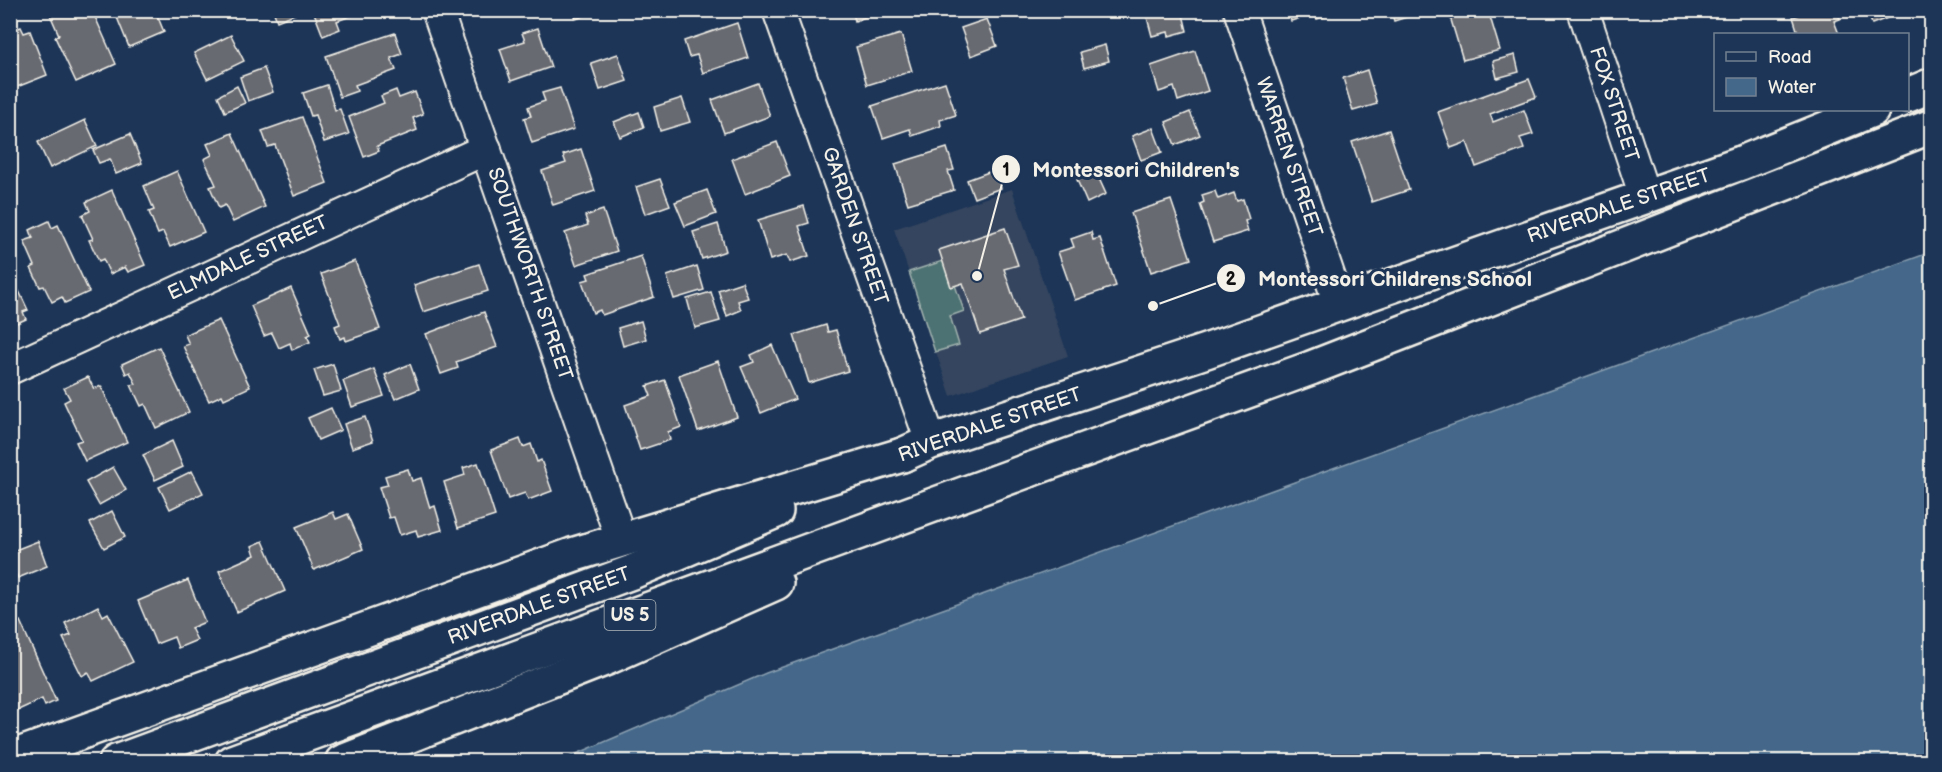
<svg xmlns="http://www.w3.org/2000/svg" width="1942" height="772" font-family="'Balsamiq Sans',sans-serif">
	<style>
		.built { fill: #34455f }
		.green { fill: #4e7273; stroke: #a1b2ae; stroke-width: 1.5 }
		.water { fill: #44688a; stroke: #8a9fb0; stroke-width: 1.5 }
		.building { fill: #686a72; stroke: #f4f1e8; stroke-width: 1.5 }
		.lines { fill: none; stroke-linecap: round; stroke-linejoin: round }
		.minor-casing { stroke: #f4f1e8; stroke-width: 34 }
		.major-casing { stroke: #f4f1e8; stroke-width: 38 }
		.highway-casing { stroke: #f4f1e8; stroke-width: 38 }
		.minor { stroke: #1d3557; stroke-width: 30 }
		.major { stroke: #1d3557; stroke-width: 33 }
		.highway { stroke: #1d3557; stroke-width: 33 }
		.labels { text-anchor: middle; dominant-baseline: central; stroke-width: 6; stroke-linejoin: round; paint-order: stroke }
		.shield { fill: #1d3557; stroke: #b4b9bc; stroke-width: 1.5 }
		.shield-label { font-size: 18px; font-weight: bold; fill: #f4f1e8 }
		.street-label { font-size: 20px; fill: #f4f1e8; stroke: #1d3557 }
		.leader { fill: none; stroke: #f4f1e8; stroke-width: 2 }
		.callout-dot { fill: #f4f1e8; stroke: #1d3557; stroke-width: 2 }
		.mark-label { font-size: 18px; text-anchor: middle; font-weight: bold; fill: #111 }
		.callout-label { font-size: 21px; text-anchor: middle; font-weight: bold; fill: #f4f1e8; stroke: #1d3557; stroke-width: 6; stroke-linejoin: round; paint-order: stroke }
	</style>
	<rect width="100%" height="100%" fill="#1d3557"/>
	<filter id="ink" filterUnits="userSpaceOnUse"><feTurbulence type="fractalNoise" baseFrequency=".0167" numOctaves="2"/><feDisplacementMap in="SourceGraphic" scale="12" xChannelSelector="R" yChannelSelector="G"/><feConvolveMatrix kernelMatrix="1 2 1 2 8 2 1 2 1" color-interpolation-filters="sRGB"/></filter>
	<g filter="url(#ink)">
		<polygon class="built" points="1012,189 1068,356 951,396 894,229"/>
		<polygon class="green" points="943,261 955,285 964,311 950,316 959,345 935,352 909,272"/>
		<polygon class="water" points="1931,252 1931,761 560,761 766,673"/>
		<g class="building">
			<polygon points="48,10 92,10 116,64 76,82 55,37 59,35"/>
			<polygon points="114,10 155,10 164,32 129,47"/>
			<polygon points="273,10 301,10 302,11 277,21"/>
			<polygon points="313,10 367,10 337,21 340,29 323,36"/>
			<polygon points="573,10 599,10 576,19"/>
			<polygon points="852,10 884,10 855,21"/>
			<polygon points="1145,10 1182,10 1187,31 1169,36 1168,32 1152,36"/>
			<polygon points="1288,10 1338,10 1338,12 1317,19 1316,13 1291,21"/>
			<polygon points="1391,10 1408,10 1410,16 1394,21"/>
			<polygon points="1448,10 1488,10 1500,50 1463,60"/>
			<polygon points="1797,10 1837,10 1840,19 1834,21 1839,34 1794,34 1798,33 1793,17 1799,15"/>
			<polygon points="1867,10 1908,10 1872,24"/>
			<polygon points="987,19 997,46 971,56 961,28"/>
			<polygon points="737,23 748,58 703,73 697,55 689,57 684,41"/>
			<polygon points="21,27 24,33 30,31 47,75 12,89 10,84 10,31"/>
			<polygon points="538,28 551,67 511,81 500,49 525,41 522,33"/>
			<polygon points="395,33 402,54 391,58 396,70 355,85 357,91 340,97 326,56"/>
			<polygon points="901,34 912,71 867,85 856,47"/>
			<polygon points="231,35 244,61 207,79 194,53"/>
			<polygon points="1105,45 1109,61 1084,68 1080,52"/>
			<polygon points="1195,51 1208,91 1178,101 1174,87 1159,92 1151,66"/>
			<polygon points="618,54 627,81 600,90 591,63"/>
			<polygon points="1515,55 1519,72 1497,78 1493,61"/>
			<polygon points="264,68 273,92 248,101 240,77"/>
			<polygon points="1367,70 1377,104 1353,111 1343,78"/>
			<polygon points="1529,79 1536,97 1490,114 1493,122 1524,110 1533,134 1520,138 1524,149 1476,167 1467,142 1451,148 1438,112"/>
			<polygon points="945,82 956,115 940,120 941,126 912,136 910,129 883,138 872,106"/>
			<polygon points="758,83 770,116 724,133 712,100"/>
			<polygon points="327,85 335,110 340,109 349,134 324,142 315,115 311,116 303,93"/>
			<polygon points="237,86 245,103 225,112 218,96"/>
			<polygon points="560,88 574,129 532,143 524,118 531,116 528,107 545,101 542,93"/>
			<polygon points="396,90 399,98 415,92 423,114 413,118 417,130 377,146 379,151 364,157 349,117 384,103 381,96"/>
			<polygon points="682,98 690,122 660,131 654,107"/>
			<polygon points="639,112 644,127 620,137 614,122"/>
			<polygon points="1190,112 1200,135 1175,145 1166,122"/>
			<polygon points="302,117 327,183 294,196 275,145 268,147 262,131"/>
			<polygon points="85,120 97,146 50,168 38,142"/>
			<polygon points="1153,128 1162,152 1141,160 1132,136"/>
			<polygon points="1389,130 1409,190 1372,202 1352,142"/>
			<polygon points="232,133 265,207 233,222 225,205 219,208 210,187 216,185 204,159 212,155 207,144"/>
			<polygon points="130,134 142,163 116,174 110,159 99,163 93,150"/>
			<polygon points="777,142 790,176 745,194 732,159"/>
			<polygon points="947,148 954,170 948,171 954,190 908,204 895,164"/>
			<polygon points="581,149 595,191 553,205 542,171 566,163 563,155"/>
			<polygon points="994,170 1001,188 974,198 967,180"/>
			<polygon points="177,171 204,232 170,247 163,232 158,234 149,212 154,210 144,186"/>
			<polygon points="1096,172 1106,194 1087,203 1077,180"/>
			<polygon points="660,179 670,205 645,214 636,187"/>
			<polygon points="112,190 145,265 128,272 125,267 110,274 103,259 99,261 89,240 93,239 82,215 90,211 86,202"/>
			<polygon points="707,190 716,214 685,226 675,202"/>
			<polygon points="1215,191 1218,199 1234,193 1237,201 1243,199 1249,219 1245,221 1248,231 1213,242 1200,204 1204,202 1202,195"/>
			<polygon points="1171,200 1191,259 1151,272 1131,213"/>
			<polygon points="804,206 809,223 799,226 809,256 790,262 787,255 770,260 758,220"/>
			<polygon points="603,210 617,251 576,265 565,233 588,225 585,216"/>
			<polygon points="49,221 52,228 58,225 89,292 65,303 62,297 52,302 44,286 40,287 31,268 35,266 24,241 33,238 30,230"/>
			<polygon points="718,224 726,251 702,259 693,232"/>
			<polygon points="1005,228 1018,265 1004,269 1021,320 980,334 963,283 951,287 939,250"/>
			<polygon points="1091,232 1093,240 1100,238 1116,286 1075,300 1058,252 1074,247 1071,239"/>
			<polygon points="641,256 654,297 602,315 600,310 593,313 582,281 589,279 587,274"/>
			<polygon points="355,261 380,329 346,341 345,337 340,339 335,326 340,324 321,274"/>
			<polygon points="479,264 488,291 423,312 414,285"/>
			<polygon points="697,266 704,290 674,299 667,276"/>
			<polygon points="10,272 28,310 23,312 26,319 10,326"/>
			<polygon points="742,282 748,298 738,301 741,310 727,316 718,290"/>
			<polygon points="291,288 311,334 307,336 310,342 292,350 290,343 279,348 272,333 264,336 251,306"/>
			<polygon points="711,292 720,321 695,328 687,299"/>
			<polygon points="484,312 497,347 456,362 458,368 441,374 426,334"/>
			<polygon points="219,320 250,387 224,399 222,395 209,401 183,346 189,344 185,335"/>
			<polygon points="641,321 646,339 623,346 618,328"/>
			<polygon points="826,325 828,332 836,330 848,371 809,383 794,335"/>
			<polygon points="772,345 795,399 761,413 741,367 754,362 751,355"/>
			<polygon points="159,347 189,412 156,428 145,404 141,406 131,385 136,384 130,372 126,374 122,364"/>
			<polygon points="718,361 737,417 698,431 679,375"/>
			<polygon points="333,364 341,391 323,396 314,370"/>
			<polygon points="410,364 419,389 395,399 385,375"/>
			<polygon points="374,369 384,396 352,407 343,381"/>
			<polygon points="88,377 94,389 101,386 127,442 85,461 76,442 82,440 64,402 70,399 64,388"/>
			<polygon points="665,380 681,427 668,432 670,440 640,450 625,405 651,396 647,386"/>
			<polygon points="331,408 341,430 318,440 308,418"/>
			<polygon points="365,417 373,441 352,448 344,424"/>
			<polygon points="520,439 523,447 531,444 537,462 541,460 552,491 528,500 525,493 508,499 491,450"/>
			<polygon points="172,441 183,467 155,480 143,455"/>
			<polygon points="478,463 495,516 458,528 444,482 465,475 463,468"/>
			<polygon points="113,467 126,490 99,505 86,482"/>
			<polygon points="408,469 412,481 421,478 430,508 435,506 442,530 418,537 416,530 400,535 394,517 389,518 379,487 388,485 385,476"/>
			<polygon points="192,471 203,493 170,509 159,487"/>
			<polygon points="112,511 125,537 104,548 90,523"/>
			<polygon points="333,512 336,519 348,514 363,549 314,570 296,527"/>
			<polygon points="38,541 47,566 18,578 10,559 10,552"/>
			<polygon points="263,541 285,591 237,612 219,571 255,555 252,546"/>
			<polygon points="188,580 205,622 191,628 197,640 178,648 174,637 156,644 138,601"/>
			<polygon points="98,606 103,616 108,613 133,662 93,681 88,672 82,676 63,638 71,635 65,623"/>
			<polygon points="20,621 56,701 45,706 42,699 14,712 10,704 10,625"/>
		</g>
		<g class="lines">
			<g class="minor-casing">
				<g id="minor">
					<polyline points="437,10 621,539"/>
					<polyline points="778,10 931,442"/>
					<polyline points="1239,10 1339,304"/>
					<polyline points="1583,10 1645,197"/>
					<polyline points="10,369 486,149"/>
				</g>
			</g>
			<g class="major-casing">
				<g id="major">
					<polyline points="1908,95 1932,85"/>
					<polyline points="902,455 931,442 1206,351 1741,163 1872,110"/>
					<polyline points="1029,470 1311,368 1932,126"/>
				</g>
			</g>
			<g class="highway-casing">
				<g id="highway">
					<polyline points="10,758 572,555 902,455"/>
					<polyline points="116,762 632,572 776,511"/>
					<polyline points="232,762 1029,470"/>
					<polyline points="342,762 607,658 776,583"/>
				</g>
			</g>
			<use href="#minor" class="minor"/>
			<use href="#major" class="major"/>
			<use href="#highway" class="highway"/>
		</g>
	</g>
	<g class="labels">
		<rect class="shield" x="604.5" y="600" width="51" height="30" rx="4.5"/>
		<g class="shield-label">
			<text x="630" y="615">US 5</text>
		</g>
		<g class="street-label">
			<text transform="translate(1614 104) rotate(72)">FOX STREET</text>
			<text transform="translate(1289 157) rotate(71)">WARREN STREET</text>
			<text transform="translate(1619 206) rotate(-19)">RIVERDALE STREET</text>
			<text transform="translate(855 226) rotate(71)">GARDEN STREET</text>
			<text transform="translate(248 258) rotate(-25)">ELMDALE STREET</text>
			<text transform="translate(530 274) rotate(71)">SOUTHWORTH STREET</text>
			<text transform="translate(990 425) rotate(-19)">RIVERDALE STREET</text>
			<text transform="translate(539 606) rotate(-20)">RIVERDALE STREET</text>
		</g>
	</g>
	<path class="leader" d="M977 276L1006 169M1153 306L1231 278"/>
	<g class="callout-dot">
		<circle cx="977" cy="276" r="6"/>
		<circle cx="1153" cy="306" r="6"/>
		<circle cx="1006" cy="169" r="15"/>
		<circle cx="1231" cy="278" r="15"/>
	</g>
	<g class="mark-label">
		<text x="1006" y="176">1</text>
		<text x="1231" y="285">2</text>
	</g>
	<g class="callout-label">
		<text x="1136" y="177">Montessori Children's</text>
		<text x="1395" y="286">Montessori Childrens School</text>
	</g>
	<rect width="1942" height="772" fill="none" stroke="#1d3557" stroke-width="36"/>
	<rect x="18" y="18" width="1906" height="736" fill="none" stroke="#f4f1e8" stroke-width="2" filter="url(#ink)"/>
	<rect x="1714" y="33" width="195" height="78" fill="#1d3557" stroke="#738091" stroke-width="1.5"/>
	<rect x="1726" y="52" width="30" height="9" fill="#1d3557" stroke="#738091" stroke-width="1.5"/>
	<text x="1768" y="63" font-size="18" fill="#f4f1e8">Road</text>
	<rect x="1726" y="78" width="30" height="18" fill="#44688a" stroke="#738091" stroke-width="1.5"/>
	<text x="1768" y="93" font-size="18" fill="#f4f1e8">Water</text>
</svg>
